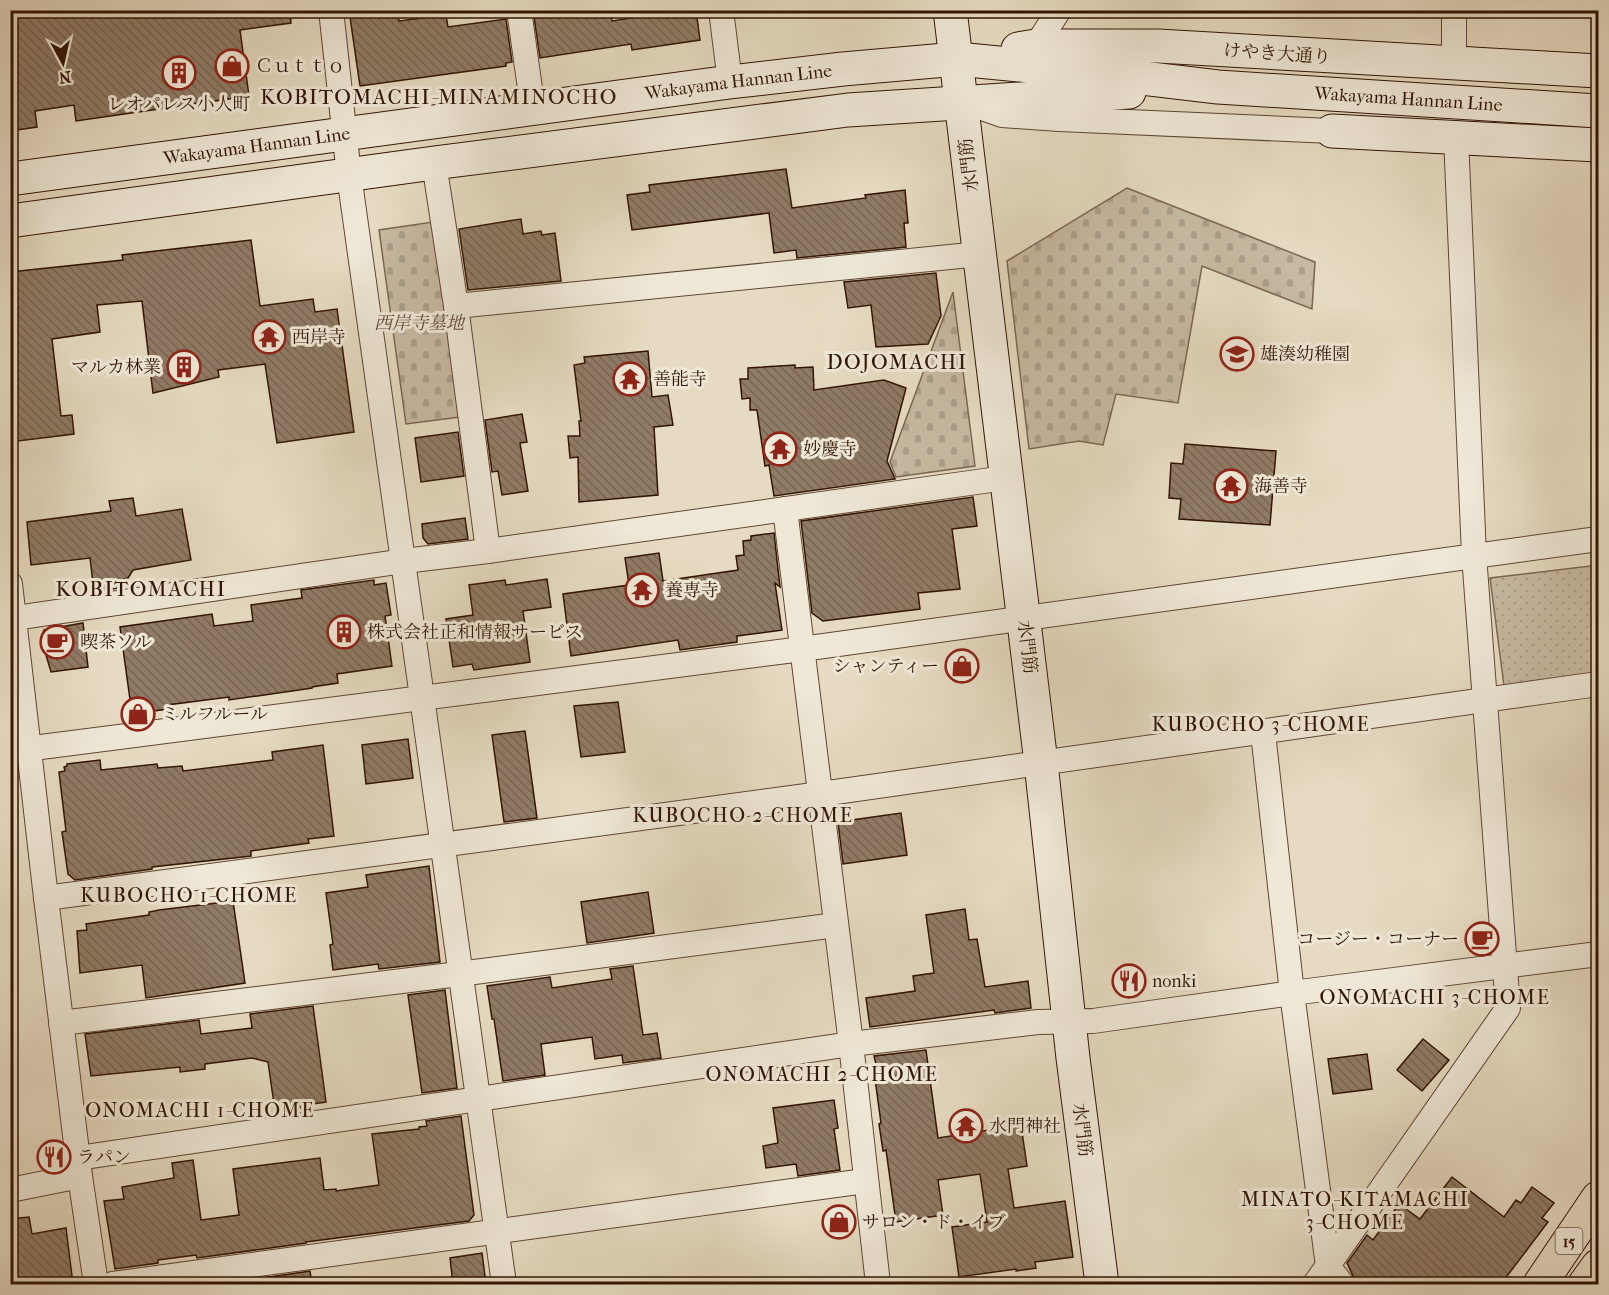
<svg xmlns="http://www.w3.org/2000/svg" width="1609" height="1295" font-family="'IM FELL French Canon','Noto Serif JP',serif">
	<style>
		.cemetery { fill: url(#cemetery-stones); stroke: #7c6652; stroke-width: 1.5 }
		.park { fill: url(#park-dots); stroke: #7c6652; stroke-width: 1.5 }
		.building { fill: url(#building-back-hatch); stroke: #321403; stroke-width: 1.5 }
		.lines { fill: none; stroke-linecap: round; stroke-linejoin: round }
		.street-casing { stroke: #5f4633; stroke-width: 26 }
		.secondary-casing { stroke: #321403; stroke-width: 35 }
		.primary-casing { stroke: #321403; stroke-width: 35 }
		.street { stroke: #efe8d7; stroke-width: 24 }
		.secondary { stroke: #efe8d7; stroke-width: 33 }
		.primary { stroke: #e6dbc2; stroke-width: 33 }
		.labels { text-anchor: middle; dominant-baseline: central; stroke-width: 6; stroke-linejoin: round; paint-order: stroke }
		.shield { fill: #efe8d7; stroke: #6b5443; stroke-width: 1.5 }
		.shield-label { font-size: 16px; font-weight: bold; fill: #321403 }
		.street-label { font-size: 18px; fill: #321403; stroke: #efe8d7 }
		.poi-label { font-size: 18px; fill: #321403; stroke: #efe8d7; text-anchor: start }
		.park-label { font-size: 18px; font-style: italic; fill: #5f4633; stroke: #efe8d7 }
		.neighbourhood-label { font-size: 20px; letter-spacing: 1.5px; fill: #321403; stroke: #efe8d7 }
		.quarter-label { font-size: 21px; letter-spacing: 1.5px; fill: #321403; stroke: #efe8d7 }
	</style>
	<defs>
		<pattern id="cemetery-stones" width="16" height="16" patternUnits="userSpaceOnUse" patternTransform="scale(1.5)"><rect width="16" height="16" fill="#c7b9a2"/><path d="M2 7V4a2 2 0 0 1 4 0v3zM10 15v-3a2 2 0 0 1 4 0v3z" fill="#ab9e8a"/></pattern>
		<pattern id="park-dots" width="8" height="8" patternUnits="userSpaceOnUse" patternTransform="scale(1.5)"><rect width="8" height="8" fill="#c7b9a2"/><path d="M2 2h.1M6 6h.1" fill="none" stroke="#ab9e8a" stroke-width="1.8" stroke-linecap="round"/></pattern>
		<pattern id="building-back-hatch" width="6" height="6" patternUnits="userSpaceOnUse" patternTransform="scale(1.5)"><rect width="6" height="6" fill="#907b66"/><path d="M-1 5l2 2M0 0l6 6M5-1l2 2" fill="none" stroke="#766452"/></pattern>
	</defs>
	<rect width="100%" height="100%" fill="#e6dbc2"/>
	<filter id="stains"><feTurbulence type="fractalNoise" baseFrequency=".00333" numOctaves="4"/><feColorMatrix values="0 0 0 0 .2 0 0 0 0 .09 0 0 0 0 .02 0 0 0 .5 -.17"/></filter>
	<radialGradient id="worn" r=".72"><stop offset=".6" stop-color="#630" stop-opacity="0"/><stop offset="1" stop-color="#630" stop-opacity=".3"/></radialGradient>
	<g class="cemetery">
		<polygon points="1127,188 1315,262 1312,309 1202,266 1178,403 1116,394 1103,445 1079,441 1029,449 1007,261"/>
		<polygon points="433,222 460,417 406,424 379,230"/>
		<polygon points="953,292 975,466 896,477 890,462"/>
	</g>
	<polygon class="park" points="1598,565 1598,673 1504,686 1490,578"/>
	<g class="building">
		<polygon points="32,10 290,10 291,23 240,30 249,96 76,121 74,105 35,111 37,127 10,131 10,15 32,12"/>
		<polygon points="349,10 397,10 399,21 446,15 448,27 506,19 512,62 506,63 506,66 360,86"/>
		<polygon points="533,10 610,10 612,21 651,15 650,10 696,10 700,40 632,50 631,44 540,58"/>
		<polygon points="786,169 792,208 866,198 865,195 905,190 908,223 904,223 906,247 797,258 796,250 774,253 769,213 632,230 627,195 650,192 649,185"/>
		<polygon points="521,219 523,234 541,231 542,235 555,233 561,281 468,290 459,229"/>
		<polygon points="251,240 260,306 313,299 315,312 337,309 354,432 277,443 265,364 218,370 219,377 153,393 142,301 97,305 100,332 52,339 61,416 72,415 74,434 10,442 10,272 123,260 122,255"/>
		<polygon points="936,273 941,316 928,344 876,347 871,305 848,308 844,282"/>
		<polygon points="648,351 652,397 668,395 673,425 654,427 658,495 579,502 578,457 570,458 568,436 580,436 579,421 581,421 574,365 585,363 584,357"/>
		<polygon points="795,365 795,368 813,367 814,390 884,380 906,388 887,461 895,479 774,496 769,465 765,466 757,410 750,410 750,398 742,399 740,379 748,379 748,368"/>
		<polygon points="522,414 527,442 520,443 528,491 502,495 498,471 492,472 485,420"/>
		<polygon points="458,432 464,476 421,482 415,438"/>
		<polygon points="1185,444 1276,451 1270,525 1179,519 1181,499 1169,498 1171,463 1183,464"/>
		<polygon points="973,497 977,526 952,529 960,589 918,593 920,609 823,621 812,613 801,521"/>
		<polygon points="133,498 136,516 182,509 191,560 133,570 128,578 118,581 119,588 94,592 90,558 31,565 27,522 111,511 109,501"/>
		<polygon points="465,518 468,539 428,544 423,538 422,524"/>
		<polygon points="774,533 780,587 775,583 782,630 737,636 737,642 680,650 678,640 571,656 563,594 629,585 625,558 659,553 663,581 738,570 736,556 744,555 743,541 751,540 751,536"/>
		<polygon points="547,579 551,607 523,611 530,662 474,670 472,664 453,667 446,619 473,615 469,585 505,580 506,585"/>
		<polygon points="374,580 374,585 386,583 391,615 385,616 392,666 337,674 338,683 312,687 312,688 229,700 229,697 167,705 168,709 132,714 120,627 212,614 214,626 253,621 251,605 302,598 301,590"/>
		<polygon points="83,623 88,667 51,672 41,638 44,630"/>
		<polygon points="618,702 625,752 581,757 574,706"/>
		<polygon points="525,731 537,818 504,822 492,735"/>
		<polygon points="408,739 413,778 366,784 362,745"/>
		<polygon points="323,745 334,836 308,839 309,843 251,851 251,856 152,867 152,869 75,880 68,874 62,832 66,831 59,772 65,771 64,767 67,766 67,764 100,760 101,770 157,764 158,768 182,766 183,771 273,760 272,752"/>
		<polygon points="901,813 907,855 843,864 838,822"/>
		<polygon points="429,866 440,962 379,969 378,964 333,970 330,945 333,944 326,893 368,887 366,875"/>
		<polygon points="648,892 654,933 587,943 581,902"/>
		<polygon points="233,901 245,983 146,998 142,965 80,973 77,931 87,930 86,924 149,915 149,912 159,910"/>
		<polygon points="965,909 969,940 977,939 985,987 1028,981 1031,1008 995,1013 994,1010 870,1027 866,998 915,991 913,976 934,973 926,915"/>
		<polygon points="633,966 643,1035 657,1033 661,1058 623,1063 622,1055 595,1059 592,1037 541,1044 545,1075 503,1081 494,1019 492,1019 487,986 550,977 552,988 612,979 610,969"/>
		<polygon points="445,990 457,1088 422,1093 408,995"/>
		<polygon points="313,1006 326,1102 312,1104 313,1106 275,1111 268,1062 252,1058 205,1064 205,1069 180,1072 180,1067 91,1076 85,1034 199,1020 201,1034 252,1028 250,1014"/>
		<polygon points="1423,1039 1449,1060 1422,1091 1397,1070"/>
		<polygon points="926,1050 938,1138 1021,1125 1027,1166 1008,1169 1014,1208 1065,1201 1073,1257 1035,1262 1036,1268 1016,1271 1016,1269 959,1277 952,1227 987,1222 980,1174 938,1180 943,1215 896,1222 886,1150 883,1151 879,1124 881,1123 873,1064 876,1064 874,1056"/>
		<polygon points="1367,1054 1372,1089 1333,1094 1328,1059"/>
		<polygon points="834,1100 838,1128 834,1129 840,1170 798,1176 796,1164 766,1168 763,1146 778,1143 773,1108"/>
		<polygon points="461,1116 474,1215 469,1221 306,1242 306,1243 197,1258 196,1255 158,1260 158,1263 115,1269 104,1201 124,1199 122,1187 174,1178 172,1163 193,1160 201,1220 239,1215 233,1169 320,1158 324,1190 336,1189 336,1191 379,1185 372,1134 419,1129 419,1127 427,1126 426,1121"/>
		<polygon points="1452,1177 1504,1217 1516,1200 1521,1203 1532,1187 1554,1203 1542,1218 1548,1222 1501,1284 1365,1284 1354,1278 1347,1263 1367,1235 1373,1240 1399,1204 1420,1219"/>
		<polygon points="29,1217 32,1234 66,1228 73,1284 10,1284 10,1219"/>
		<polygon points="482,1253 486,1284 453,1284 450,1258"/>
		<polygon points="310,1271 312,1284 243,1284 243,1281"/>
	</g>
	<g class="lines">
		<g class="street-casing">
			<g id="street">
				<polyline points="331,10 349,175 504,1284"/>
				<polyline points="519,10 533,110"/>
				<polyline points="721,10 730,82"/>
				<polyline points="1454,10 1454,64"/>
				<polyline points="1036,46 1059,10"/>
				<polyline points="982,108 1002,115 1059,119 1332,131"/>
				<polyline points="434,163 456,306 488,551"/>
				<polyline points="456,306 980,254"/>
				<polyline points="785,509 851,1044 878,1284"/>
				<polyline points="10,584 46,898 80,1176 96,1284"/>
				<polyline points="15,618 404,561 488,551 1005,478"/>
				<polyline points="1263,733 1292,993 1328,1266 1342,1284"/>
				<polyline points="10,751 802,649 1598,539"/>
				<polyline points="46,898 821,794 1598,684"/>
				<polyline points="61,1023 459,974 836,925"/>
				<polyline points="78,1158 851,1044 1038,1022 1093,1021 1292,993 1598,954"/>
				<polyline points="10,1190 80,1176"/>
				<polyline points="113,1284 865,1181"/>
				<polyline points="1315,1284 1508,1008 1474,555 1456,137"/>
			</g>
		</g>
		<g class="secondary-casing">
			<g id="secondary">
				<polyline points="950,10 1041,763 1073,1058 1102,1284"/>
				<polyline points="1018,49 1036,46 1158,46 1598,71"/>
				<polyline points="1332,131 1598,145"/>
				<path id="s1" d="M 10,179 L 730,82 L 843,69 L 957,59 L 1083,71 L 1218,87 L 1598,111"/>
				<polyline points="10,221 434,163 848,110 1129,92"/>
			</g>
		</g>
		<g class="primary-casing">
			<g id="primary">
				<polyline points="1540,1284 1598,1198"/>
				<polyline points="1585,1284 1598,1266"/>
			</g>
		</g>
		<use href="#street" class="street"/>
		<use href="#secondary" class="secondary"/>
		<use href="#primary" class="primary"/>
	</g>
	<defs>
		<g id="shop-ring" transform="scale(1.725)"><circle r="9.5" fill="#efe8d7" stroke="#8f2418" stroke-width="1.5"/><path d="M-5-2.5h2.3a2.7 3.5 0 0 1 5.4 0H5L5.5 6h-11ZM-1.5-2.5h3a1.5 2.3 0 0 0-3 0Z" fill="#8f2418"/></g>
		<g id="building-ring" transform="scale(1.725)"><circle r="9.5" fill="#efe8d7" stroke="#8f2418" stroke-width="1.5"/><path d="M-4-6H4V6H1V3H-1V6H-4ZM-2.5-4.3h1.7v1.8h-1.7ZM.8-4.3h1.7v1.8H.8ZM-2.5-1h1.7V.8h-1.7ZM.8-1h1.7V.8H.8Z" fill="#8f2418"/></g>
		<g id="temple-ring" transform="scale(1.725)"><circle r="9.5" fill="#efe8d7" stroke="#8f2418" stroke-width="1.5"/><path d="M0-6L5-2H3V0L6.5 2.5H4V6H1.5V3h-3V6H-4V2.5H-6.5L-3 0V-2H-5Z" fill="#8f2418"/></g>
		<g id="school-ring" transform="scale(1.725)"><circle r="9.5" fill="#efe8d7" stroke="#8f2418" stroke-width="1.5"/><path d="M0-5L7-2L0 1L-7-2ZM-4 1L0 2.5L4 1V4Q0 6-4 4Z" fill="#8f2418"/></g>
		<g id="cafe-ring" transform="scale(1.725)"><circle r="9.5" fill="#efe8d7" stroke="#8f2418" stroke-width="1.5"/><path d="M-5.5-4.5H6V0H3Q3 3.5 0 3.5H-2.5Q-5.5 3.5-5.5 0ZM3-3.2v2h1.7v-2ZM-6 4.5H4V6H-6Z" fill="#8f2418"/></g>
		<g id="restaurant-ring" transform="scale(1.725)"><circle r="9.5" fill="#efe8d7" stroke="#8f2418" stroke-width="1.5"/><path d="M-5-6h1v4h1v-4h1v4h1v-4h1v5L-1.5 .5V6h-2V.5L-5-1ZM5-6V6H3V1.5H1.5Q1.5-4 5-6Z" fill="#8f2418"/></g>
	</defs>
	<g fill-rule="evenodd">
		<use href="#shop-ring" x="232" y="66"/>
		<use href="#building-ring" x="179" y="73"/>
		<use href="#temple-ring" x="269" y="337"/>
		<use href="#school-ring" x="1237" y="354"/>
		<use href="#building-ring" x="184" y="367"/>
		<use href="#temple-ring" x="630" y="379"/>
		<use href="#temple-ring" x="780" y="449"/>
		<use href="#temple-ring" x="1231" y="486"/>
		<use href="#temple-ring" x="642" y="590"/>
		<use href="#building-ring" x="344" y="632"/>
		<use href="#cafe-ring" x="57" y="642"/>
		<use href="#shop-ring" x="962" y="666"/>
		<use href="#shop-ring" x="138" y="714"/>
		<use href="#cafe-ring" x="1482" y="939"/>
		<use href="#restaurant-ring" x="1129" y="981"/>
		<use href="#temple-ring" x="966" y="1126"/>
		<use href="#restaurant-ring" x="54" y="1157"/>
		<use href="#shop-ring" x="839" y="1222"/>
	</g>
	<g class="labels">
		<rect class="shield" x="1555.5" y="1228" width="27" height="26" rx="4.5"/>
		<g class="shield-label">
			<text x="1569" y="1241">15</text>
		</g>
		<g class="street-label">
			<text transform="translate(1277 54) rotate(4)">けやき大通り</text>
			<text stroke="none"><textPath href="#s1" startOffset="735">Wakayama Hannan Line</textPath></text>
			<text stroke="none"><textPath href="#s1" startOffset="1408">Wakayama Hannan Line</textPath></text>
			<text stroke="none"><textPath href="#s1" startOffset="249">Wakayama Hannan Line</textPath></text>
			<text transform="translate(969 165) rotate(-97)">水門筋</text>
			<text transform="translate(1027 647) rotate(83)">水門筋</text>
			<text transform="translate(1082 1130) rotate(83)">水門筋</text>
		</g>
		<g class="poi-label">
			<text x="255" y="66">Ｃｕｔｔｏ</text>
			<text x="179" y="104" text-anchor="middle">レオパレス小人町</text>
			<text x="292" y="337">西岸寺</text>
			<text x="1260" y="354">雄湊幼稚園</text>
			<text x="161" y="367" text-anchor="end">マルカ林業</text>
			<text x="653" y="379">善能寺</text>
			<text x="803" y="449">妙慶寺</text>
			<text x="1254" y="486">海善寺</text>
			<text x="665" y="590">養専寺</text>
			<text x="367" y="632">株式会社正和情報サービス</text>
			<text x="80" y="642">喫茶ソル</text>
			<text x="939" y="666" text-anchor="end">シャンティー</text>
			<text x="161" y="714">ミルフルール</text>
			<text x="1459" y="939" text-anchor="end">コージー・コーナー</text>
			<text x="1152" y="981">nonki</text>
			<text x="989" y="1126">水門神社</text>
			<text x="77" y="1157">ラパン</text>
			<text x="862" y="1222">サロン・ド・イブ</text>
		</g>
		<g class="park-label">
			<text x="419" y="323">西岸寺墓地</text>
		</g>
		<g class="neighbourhood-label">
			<text x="1261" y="724">KUBOCHO 3-CHOME</text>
			<text x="743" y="815">KUBOCHO 2-CHOME</text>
			<text x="189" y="895">KUBOCHO 1-CHOME</text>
			<text x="1435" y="997">ONOMACHI 3-CHOME</text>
			<text x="822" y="1074">ONOMACHI 2-CHOME</text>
			<text x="200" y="1110">ONOMACHI 1-CHOME</text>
			<text x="1355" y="1199">MINATO-KITAMACHI<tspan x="1355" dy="23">3-CHOME</tspan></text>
		</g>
		<g class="quarter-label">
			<text x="439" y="97">KOBITOMACHI-MINAMINOCHO</text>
			<text x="897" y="362">DOJOMACHI</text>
			<text x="141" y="589">KOBITOMACHI</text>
		</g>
	</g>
	<rect width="1609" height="1295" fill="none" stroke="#e6dbc2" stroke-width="36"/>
	<rect x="12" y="12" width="1585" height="1271" fill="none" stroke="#321403" stroke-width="3"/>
	<rect x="18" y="18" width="1573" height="1259" fill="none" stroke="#321403" stroke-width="1.5"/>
	<g transform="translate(63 63) rotate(172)" stroke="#efe8d7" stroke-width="4.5" paint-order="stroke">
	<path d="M0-4.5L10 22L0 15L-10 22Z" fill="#321403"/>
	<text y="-9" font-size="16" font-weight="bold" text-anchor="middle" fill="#321403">N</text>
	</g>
	<rect width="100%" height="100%" filter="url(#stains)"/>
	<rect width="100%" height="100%" fill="url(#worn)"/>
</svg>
